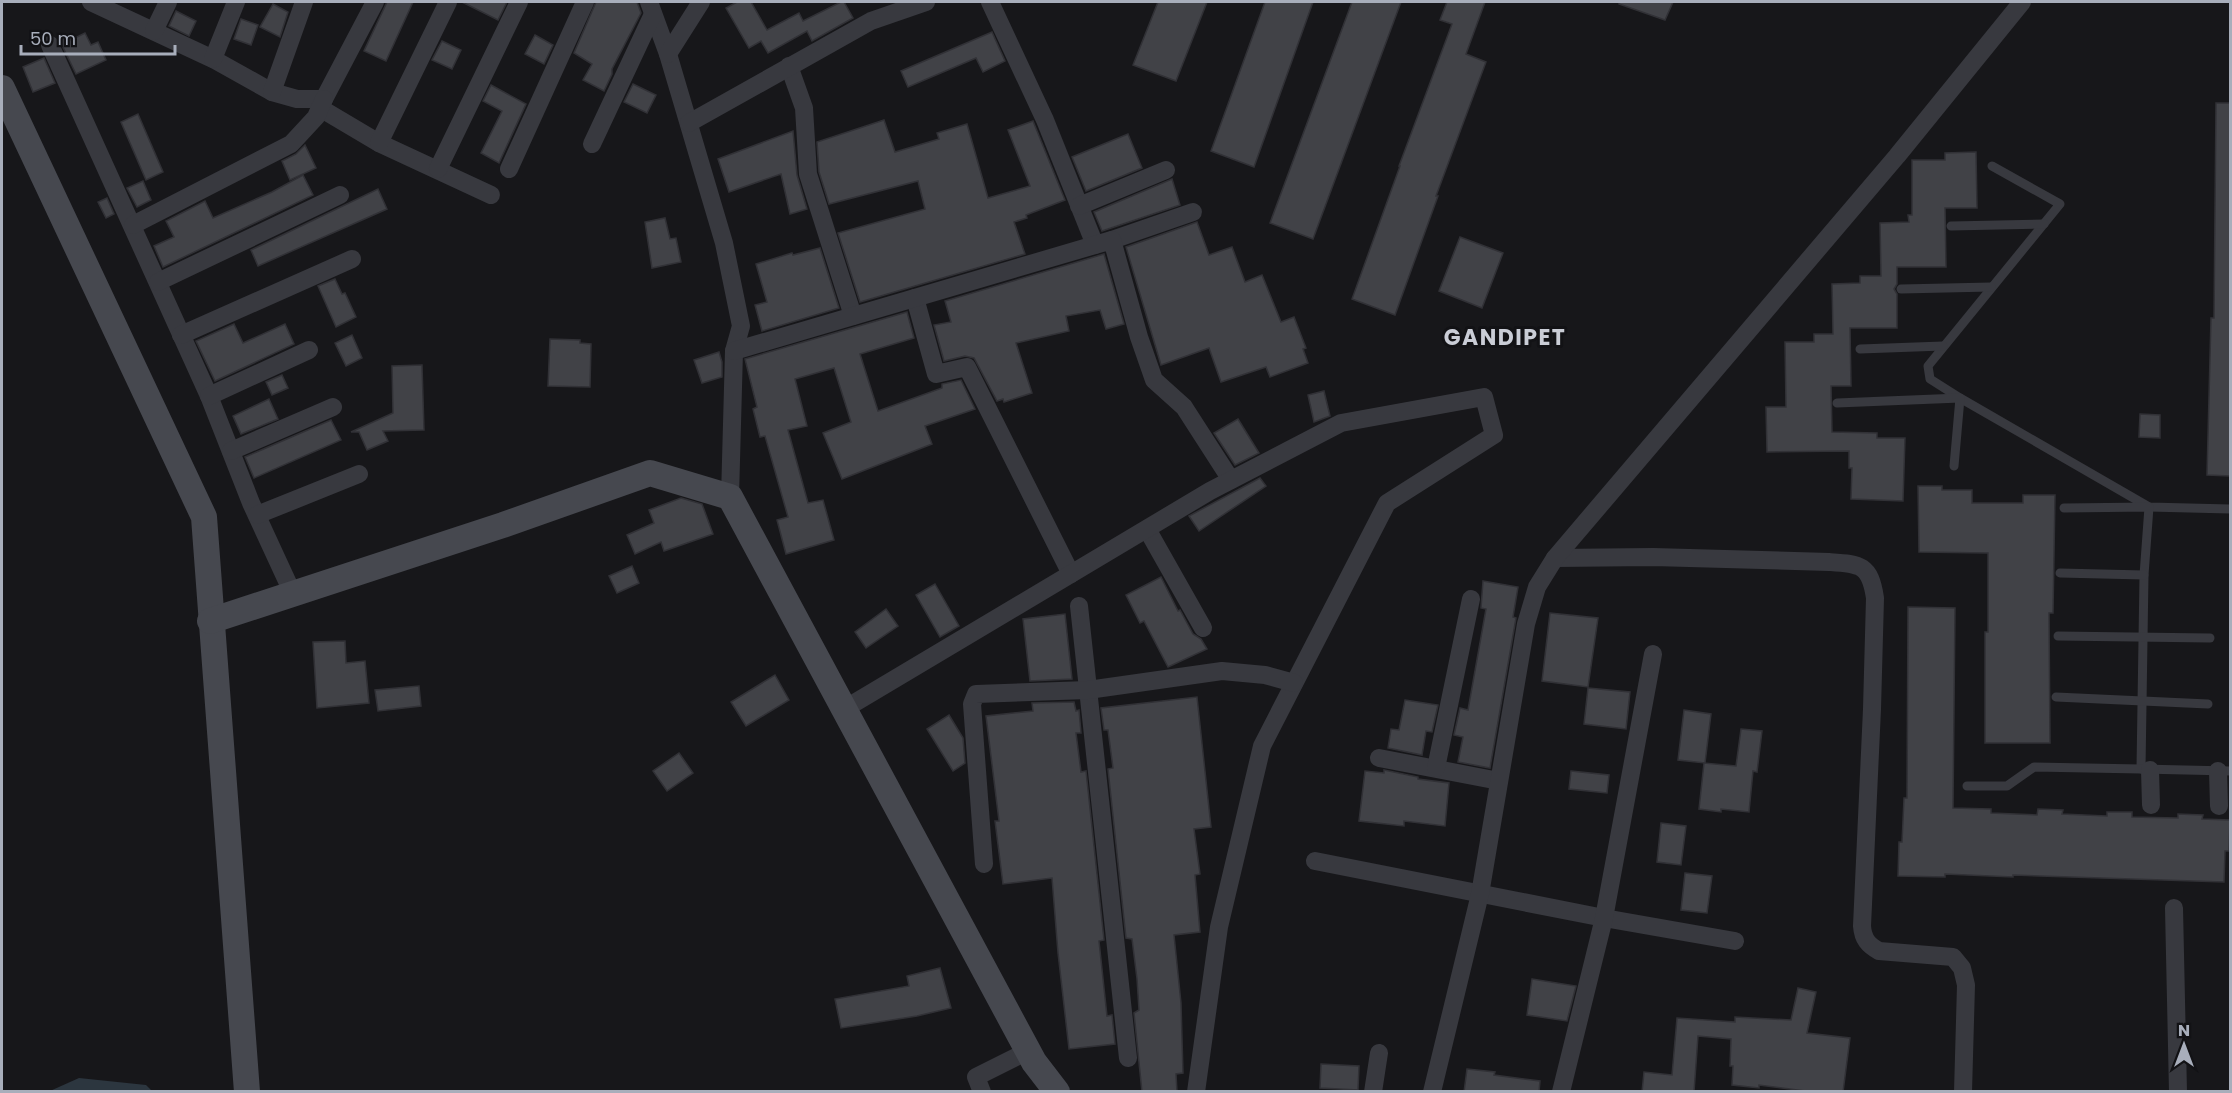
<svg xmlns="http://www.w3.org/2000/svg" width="2232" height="1093" font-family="Poppins,sans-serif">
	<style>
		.water { fill: #2c363f }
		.building { fill: #414247; stroke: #313136; stroke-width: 1.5 }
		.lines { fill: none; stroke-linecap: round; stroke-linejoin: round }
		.lane { stroke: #38393f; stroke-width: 9 }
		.street { stroke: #38393f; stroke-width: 18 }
		.secondary { stroke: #46484f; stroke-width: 26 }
		.labels { text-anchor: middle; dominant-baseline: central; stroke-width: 6; stroke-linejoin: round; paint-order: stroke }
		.district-label { font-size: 22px; font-weight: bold; letter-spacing: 1.5px; fill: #cacdd6; stroke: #121215 }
	</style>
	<rect width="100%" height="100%" fill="#17171a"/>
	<polygon class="water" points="79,1078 146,1085 152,1091 50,1091"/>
	<g class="building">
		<polygon points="387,2 413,2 386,61 364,51"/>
		<polygon points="462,2 507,2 498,20"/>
		<polygon points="596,2 637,2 641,13 612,69 612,74 604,91 583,80 592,64 574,53"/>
		<polygon points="737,2 751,2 767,30 799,13 803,21 841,2 844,2 853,18 812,41 807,31 768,53 761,41 749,48 726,8"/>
		<polygon points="1158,2 1207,2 1176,81 1133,65"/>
		<polygon points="1265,2 1313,2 1254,167 1211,151"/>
		<polygon points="1352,2 1401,2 1313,239 1270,223"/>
		<polygon points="1447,2 1485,2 1466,54 1486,62 1436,196 1438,196 1395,315 1352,299 1400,166 1399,166 1452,24 1440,20"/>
		<polygon points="1619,2 1673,2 1665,20 1619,4"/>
		<polygon points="273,4 288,12 280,37 260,27"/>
		<polygon points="176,11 196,21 189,36 169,26"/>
		<polygon points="241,19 258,25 251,45 234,39"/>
		<polygon points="992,32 1005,61 983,72 976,58 908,87 901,71"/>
		<polygon points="85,33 91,45 98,42 106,60 76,74 59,39 69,34 71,40"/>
		<polygon points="535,35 553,45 544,64 525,54"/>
		<polygon points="442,41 461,50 452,69 432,60"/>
		<polygon points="44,58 55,83 33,92 23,67"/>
		<polygon points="633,84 656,95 647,113 624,102"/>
		<polygon points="491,85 526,104 499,163 481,153 502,111 483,101"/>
		<polygon points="2216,103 2230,103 2230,476 2207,475 2211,318 2214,318"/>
		<polygon points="138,114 163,172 146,180 121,122"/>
		<polygon points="884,120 895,152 939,139 937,133 967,124 988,198 1030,186 1008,130 1033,121 1065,200 1026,215 1027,218 1014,222 1025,254 860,302 838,233 925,209 918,181 829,204 819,172 817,142"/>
		<polygon points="793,131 797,175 807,209 790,214 781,174 729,192 718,159"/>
		<polygon points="1128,134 1142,168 1086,191 1072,157"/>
		<polygon points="305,145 316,168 290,180 282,161 296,154"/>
		<polygon points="1976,152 1977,208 1945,208 1946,267 1897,267 1897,284 1894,289 1897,294 1897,328 1850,328 1851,386 1831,386 1832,432 1877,433 1877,438 1905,438 1903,501 1851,499 1852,468 1849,468 1849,451 1767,452 1766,407 1786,407 1785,342 1814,342 1814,334 1833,334 1832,284 1860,283 1860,276 1881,276 1880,223 1909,222 1908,215 1912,215 1912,160 1945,160 1945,153"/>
		<polygon points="303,175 313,195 163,267 154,246 174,237 166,221 205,201 213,218 272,192"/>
		<polygon points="1172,179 1180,205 1102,231 1094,212"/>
		<polygon points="143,181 151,200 137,207 127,188"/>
		<polygon points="378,189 387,209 258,266 251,250"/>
		<polygon points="107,198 114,214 106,218 98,202"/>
		<polygon points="665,218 670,239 676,238 681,262 652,268 645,222"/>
		<polygon points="1197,222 1209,255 1232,247 1245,282 1262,275 1281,322 1294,317 1306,348 1303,349 1308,363 1270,377 1266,367 1221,382 1209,348 1161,365 1126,247"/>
		<polygon points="1460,237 1503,253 1482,308 1439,291"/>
		<polygon points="820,248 839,308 762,331 755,305 767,302 756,264 792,253 793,255"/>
		<polygon points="1104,254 1124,324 1106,329 1100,310 1066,316 1069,331 1016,343 1032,393 1004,402 1003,399 997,401 974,358 965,356 944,361 934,325 951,322 945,301"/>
		<polygon points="335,279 342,294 345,293 356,317 336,327 318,286"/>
		<polygon points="907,312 914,338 860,354 878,411 942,388 942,384 961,380 975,409 925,426 932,444 842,479 823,433 851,422 834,368 795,379 807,426 788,430 808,503 823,500 834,540 786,554 777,520 788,517 765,436 760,437 753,409 757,407 745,359"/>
		<polygon points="234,324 243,343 285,324 294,344 215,381 196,341"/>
		<polygon points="352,335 362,358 346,366 335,343"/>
		<polygon points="550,339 580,340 580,343 591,344 590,387 548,386"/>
		<polygon points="719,352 722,362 722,377 702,383 694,360"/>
		<polygon points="422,365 424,430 383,431 388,441 367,450 359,432 351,432 393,413 392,366"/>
		<polygon points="282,375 288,388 272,395 266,382"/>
		<polygon points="1324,391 1330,416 1314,422 1308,395"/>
		<polygon points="269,399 278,419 241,434 233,416"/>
		<polygon points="2140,414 2160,415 2160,438 2139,437"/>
		<polygon points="1238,419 1259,453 1235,465 1214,433"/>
		<polygon points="331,420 341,440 254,478 245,457"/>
		<polygon points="1260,478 1266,486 1199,531 1189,516"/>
		<polygon points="1918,486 1942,486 1942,490 1972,490 1972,503 2023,503 2023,495 2055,495 2053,613 2049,613 2050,743 1985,743 1985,632 1988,632 1988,553 1919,552"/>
		<polygon points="681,498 702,504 713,534 664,551 661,542 635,554 627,535 654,523 649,510"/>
		<polygon points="632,566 639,583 617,593 609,576"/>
		<polygon points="1161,577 1178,611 1180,610 1193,634 1201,639 1207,649 1168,667 1144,621 1140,623 1126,595"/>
		<polygon points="1483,581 1518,587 1513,617 1516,618 1490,768 1458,762 1463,737 1454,735 1460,708 1468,710 1486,609 1481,608"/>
		<polygon points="935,584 959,626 940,637 916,595"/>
		<polygon points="1908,607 1955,608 1953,808 1991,809 1991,813 2037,815 2038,809 2063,810 2062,814 2107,816 2107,812 2132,812 2132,817 2178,818 2178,814 2203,815 2202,819 2230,820 2229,851 2225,851 2224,882 2013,875 2013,877 1945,874 1945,877 1898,876 1899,842 1902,842 1904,798 1907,798"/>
		<polygon points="886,609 898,626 866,648 855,632"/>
		<polygon points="1550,613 1598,618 1588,687 1542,681"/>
		<polygon points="1065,614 1072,679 1030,681 1023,619"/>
		<polygon points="345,641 346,663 365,661 369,703 317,708 313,642"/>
		<polygon points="775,675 789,700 746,726 731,702"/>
		<polygon points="419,686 421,706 378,711 375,690"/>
		<polygon points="1588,688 1630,692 1626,729 1584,724"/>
		<polygon points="1197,697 1211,827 1194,829 1200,874 1195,875 1200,932 1174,935 1181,1003 1183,1073 1176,1074 1177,1092 1142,1092 1134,1013 1139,1010 1137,979 1132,939 1126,938 1108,769 1113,768 1108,730 1104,730 1101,708"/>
		<polygon points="1405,700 1438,705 1432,732 1426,731 1422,755 1388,748 1391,729 1399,730"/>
		<polygon points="1074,702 1076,711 1079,710 1081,733 1076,733 1081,772 1086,771 1104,940 1099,941 1107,1016 1112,1015 1115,1044 1069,1049 1058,953 1052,878 1003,884 995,821 999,821 986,716 1033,711 1032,703"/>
		<polygon points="1684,710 1711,714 1705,763 1678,760"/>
		<polygon points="949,715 963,738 965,763 953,771 927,729"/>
		<polygon points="1741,729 1762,731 1757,772 1753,771 1749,812 1721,809 1721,812 1699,809 1704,763 1736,766"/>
		<polygon points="679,753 693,773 667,791 653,771"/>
		<polygon points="1384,770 1418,777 1418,779 1449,783 1445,826 1404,821 1404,826 1359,821 1365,771 1384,773"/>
		<polygon points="1571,771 1609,775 1607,793 1569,789"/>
		<polygon points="1661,823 1686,826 1681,865 1657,862"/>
		<polygon points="1685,873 1712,876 1707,913 1681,910"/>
		<polygon points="940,968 951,1008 917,1016 841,1028 835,999 909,986 907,976"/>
		<polygon points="1532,979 1576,986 1567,1021 1527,1015"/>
		<polygon points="1798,988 1816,992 1807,1033 1850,1038 1843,1092 1813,1092 1759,1085 1759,1088 1732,1085 1733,1066 1730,1066 1731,1039 1698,1036 1694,1092 1642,1092 1644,1072 1672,1075 1677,1018 1735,1022 1735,1017 1791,1020"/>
		<polygon points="1321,1064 1359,1066 1358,1090 1320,1088"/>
		<polygon points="1467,1069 1495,1072 1494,1075 1540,1081 1539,1092 1464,1092"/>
	</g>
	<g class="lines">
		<g class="lane">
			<polyline points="1992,166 2060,204 1928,366 1930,379 1960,398 2149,507 2230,509"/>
			<polyline points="1951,226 2044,224"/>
			<polyline points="1901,289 1991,287"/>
			<polyline points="1860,349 1943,346"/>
			<polyline points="1837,403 1960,398 1954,466"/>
			<polyline points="2064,508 2149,507 2144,575 2141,769 2230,771"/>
			<polyline points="2060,573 2144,575"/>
			<polyline points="2058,636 2210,638"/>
			<polyline points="2056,697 2208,704"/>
			<polyline points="1967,786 2007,786 2034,767 2141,769"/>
		</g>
		<g class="street">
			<polyline points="91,2 213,59 272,92 297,99 324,99 375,2"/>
			<polyline points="649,2 668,54 724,243 741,326 734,351 730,497"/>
			<polyline points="990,2 1045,120 1095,245"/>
			<polyline points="154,31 168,2"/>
			<polyline points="50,45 209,396 251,503 293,594"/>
			<polyline points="668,54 701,2"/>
			<polyline points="213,59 236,2"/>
			<polyline points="789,66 804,108 808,174 853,316"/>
			<polyline points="272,92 304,2"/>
			<polyline points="320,108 379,143 491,195"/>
			<polyline points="689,123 871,21 926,2"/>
			<polyline points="379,143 448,2"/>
			<polyline points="592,144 653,14"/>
			<polyline points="438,169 519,2"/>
			<polyline points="509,169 585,2"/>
			<polyline points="1079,206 1166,170"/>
			<polyline points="133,225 291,144 316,117 324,99"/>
			<polyline points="1112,240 1193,212"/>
			<polyline points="158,282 340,195"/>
			<polyline points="915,298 936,374 967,367 1071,574"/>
			<polyline points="181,335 352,259"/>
			<polyline points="734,351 1112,240 1139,337 1154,380 1184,407 1231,480"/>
			<polyline points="209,396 309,350"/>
			<polyline points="231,451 333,407"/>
			<polyline points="257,515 359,474"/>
			<polyline points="1147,529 1203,628"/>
			<path d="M 1555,558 L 1653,557 L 1829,562 C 1860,564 1870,564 1875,598 L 1872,709 L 1862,926 C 1863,939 1868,945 1879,951 L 1953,957 L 1962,968 L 1966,985 L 1963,1092"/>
			<polyline points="1079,606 1128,1058"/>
			<polyline points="846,708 1210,491 1341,423 1484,397 1494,435 1387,503 1262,746 1219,927 1196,1092"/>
			<polyline points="1379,758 1499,781"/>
			<polyline points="1436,768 1471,599"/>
			<polyline points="2150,770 2151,805"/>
			<polyline points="2218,771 2219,806"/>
			<polyline points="1315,861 1604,918 1735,941"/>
			<polyline points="984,864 972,704 976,694 1088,690 1222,671 1265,675 1294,683"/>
			<polyline points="2174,908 2178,1092"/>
			<polyline points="982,1092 976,1077 1028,1051"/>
			<polyline points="1373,1092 1379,1053"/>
			<polyline points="1432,1092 1480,894 1526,624 1537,587 1555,558 1897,156 2022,2"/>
			<polyline points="1561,1092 1604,918 1653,654"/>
		</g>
		<g class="secondary">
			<polyline points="2,88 204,517 247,1092"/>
			<polyline points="210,621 503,525 650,473 730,497 1034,1062 1057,1092"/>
		</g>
	</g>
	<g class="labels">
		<g class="district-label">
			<text x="1505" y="337">GANDIPET</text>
		</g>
	</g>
	<rect width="2232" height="1093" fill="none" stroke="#a8aebb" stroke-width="6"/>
	<g transform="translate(2184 1045)" stroke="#121215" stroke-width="4.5" paint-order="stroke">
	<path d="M0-4.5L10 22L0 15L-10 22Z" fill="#a8aebb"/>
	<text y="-9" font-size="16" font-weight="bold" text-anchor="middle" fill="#a8aebb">N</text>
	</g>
	<path d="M21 45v9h154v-9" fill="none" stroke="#a8aebb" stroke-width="3"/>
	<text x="30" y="45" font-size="18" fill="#a8aebb" stroke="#121215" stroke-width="4.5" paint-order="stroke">50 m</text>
</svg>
